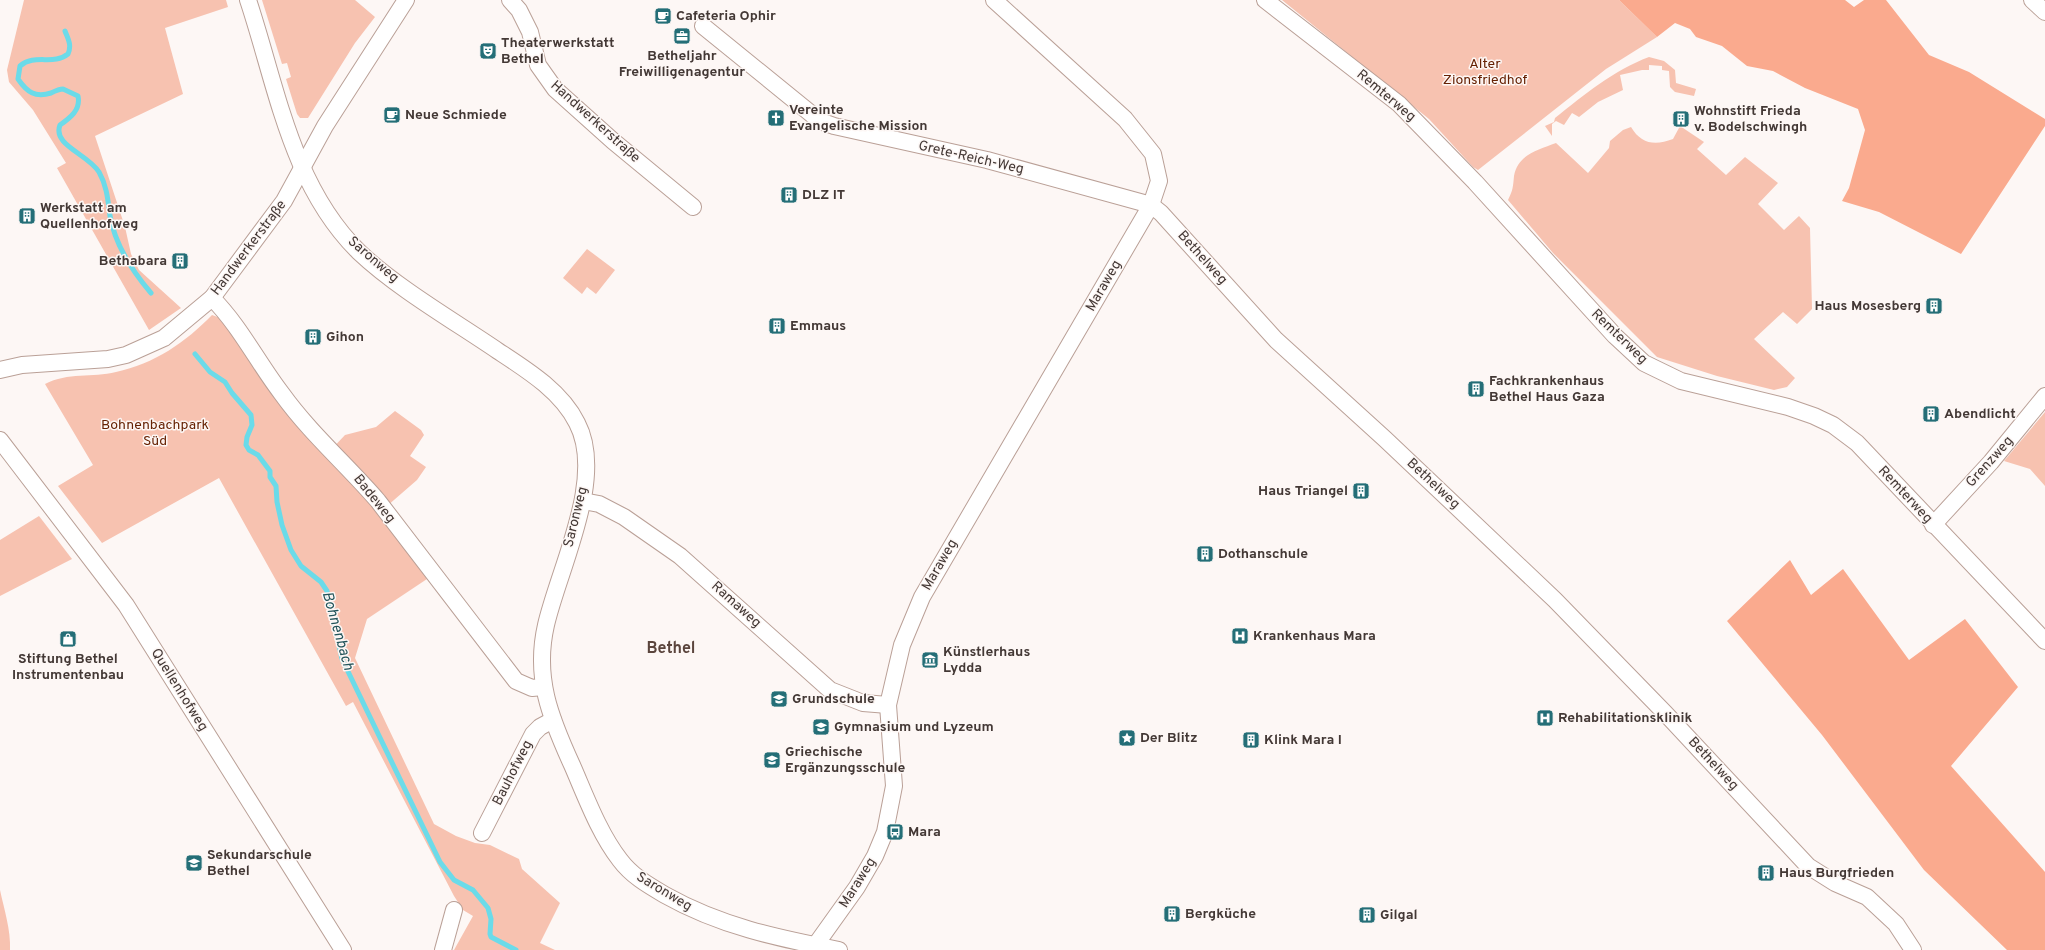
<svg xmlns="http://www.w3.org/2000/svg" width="2045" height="950" font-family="Overpass,sans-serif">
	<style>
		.green { fill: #f7c2b0 }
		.forest { fill: #faaa8e }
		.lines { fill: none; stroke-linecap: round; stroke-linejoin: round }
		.stream { stroke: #6bdbe9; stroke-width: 5 }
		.minor-casing { stroke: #baa097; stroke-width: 18 }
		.minor { stroke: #fff; stroke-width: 16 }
		.labels { text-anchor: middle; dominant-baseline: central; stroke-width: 3; stroke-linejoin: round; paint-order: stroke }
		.poi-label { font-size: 14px; font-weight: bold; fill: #433835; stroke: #fdf7f5; text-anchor: start }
		.park-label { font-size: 14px; fill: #662103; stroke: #fdf7f5 }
		.street-label { font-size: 14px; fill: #433835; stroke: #fdf7f5 }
		.water-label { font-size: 15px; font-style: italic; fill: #23545a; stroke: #fdf7f5 }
		.quarter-label { font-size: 16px; font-weight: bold; fill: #5b453d; stroke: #fdf7f5 }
	</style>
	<rect width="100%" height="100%" fill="#fdf7f5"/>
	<g class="green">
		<polygon points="24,0 226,0 228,7 165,28 183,94 95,136 125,227 131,254 139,270 181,308 149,330 57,168 66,163 33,110 9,82 7,70"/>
		<polygon points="262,0 355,0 375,17 355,43 308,118 300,118 297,114 286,79 291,77 287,63 282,64"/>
		<polygon points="1282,0 1619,0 1657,37 1606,69 1478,170 1473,167 1429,119"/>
		<path d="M 1649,57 L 1664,61 L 1675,70 L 1676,83 L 1696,89 L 1694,96 L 1675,92 L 1670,87 L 1669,71 L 1662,70 L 1662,66 L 1649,65 L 1649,70 L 1642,70 L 1620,75 L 1623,90 L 1598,102 L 1579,117 L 1572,113 L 1564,125 L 1556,121 L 1552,124 L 1552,136 L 1545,126 L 1554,122 L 1555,118 C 1584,95 1614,70 1649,57 Z"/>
		<path d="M 1680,126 L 1704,142 L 1697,149 L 1726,175 L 1745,157 L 1778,183 L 1758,204 L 1784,230 L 1799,216 L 1810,228 L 1812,309 L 1797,324 L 1783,312 L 1754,339 L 1795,378 L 1787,387 L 1774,390 L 1717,376 L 1657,357 L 1553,253 L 1508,200 C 1513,190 1513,187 1514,176 C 1518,154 1538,150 1556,143 L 1588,173 L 1609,148 L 1610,141 L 1623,130 L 1631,127 C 1641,144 1655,146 1673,139 Z"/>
		<polygon points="587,249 615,270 596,294 587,287 582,294 563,278"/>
		<path d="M 212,315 L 223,319 L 327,454 L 345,435 L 376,427 L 395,411 L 421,430 L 424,435 L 410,456 L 426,467 L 417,480 L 379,513 L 427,579 L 367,619 L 355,658 L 434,824 L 456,836 L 475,843 L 490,845 L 519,859 L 522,869 L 560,903 L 540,943 L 555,950 L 454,950 L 473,916 L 463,910 L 454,896 L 353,702 L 346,706 L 219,478 L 102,543 L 58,486 L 93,465 L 45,384 C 68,372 92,378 116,372 C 154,364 186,342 212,315 Z"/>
		<polygon points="2045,412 2045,486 2030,469 2004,461"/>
		<polygon points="39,516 72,559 0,596 0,540"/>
		<path d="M 0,890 C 4,909 11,930 10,950 L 0,950 Z"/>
	</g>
	<g class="forest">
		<polygon points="1619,0 1845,0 1854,7 1864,0 1886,0 1929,55 1969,72 2045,119 2045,126 1961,254 1879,212 1842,201 1849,188 1865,130 1858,109 1805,88 1773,71 1747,66 1722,46 1696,37 1690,29 1675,23 1657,37"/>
		<polygon points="1790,560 1811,595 1843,569 1909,660 1965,619 2018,687 1951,766 2045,872 2045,950 2007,950 1924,870 1822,735 1727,621"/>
	</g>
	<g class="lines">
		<g class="stream">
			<path d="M 65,31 C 68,39 72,45 68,54 C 53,66 35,53 20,66 L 18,79 C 27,92 35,98 51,93 C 55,91 59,89 63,89 L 78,96 C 81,110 70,118 60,125 C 52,145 88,154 99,172 C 107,186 108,201 110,216 C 115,244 133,272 151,293"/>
			<polyline points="195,354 210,372 225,382 232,393 251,415 252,425 247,437 246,445 249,450 258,455 270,471 270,477 276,486 277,502 282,525 291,550 301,566 321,582 327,591 342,659 440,862 454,880 473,890 488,908 491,919 490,934 491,937 516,950"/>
		</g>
		<g class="minor-casing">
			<g id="minor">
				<path d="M 248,0 C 277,87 291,185 359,252 C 397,288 454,321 498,351 C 527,370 561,391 577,423 C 606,478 559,568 546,625 C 534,677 550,717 572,765 C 586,797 599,833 620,860 C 632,876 648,885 665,895 C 720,926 777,938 839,950"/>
				<polyline points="510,0 519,10 530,32 538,65 555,89 613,141 693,207"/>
				<polyline points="1265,0 1399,104 1475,182 1615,336 1644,363 1681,381 1788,407 1814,416 1833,425 1857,443 2045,641"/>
				<polyline points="2032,0 2045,12"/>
				<polyline points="703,26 820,121 834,126 987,160 1151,205 1161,213 1276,340 1385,439 1555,600 1665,713 1808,866 1835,883 1867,897 1896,924 1913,950"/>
				<path d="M 212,298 C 240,326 258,363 282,394 C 310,433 347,465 378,501 L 516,681 L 532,688 L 543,687"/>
				<polyline points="0,370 22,365 108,359 126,355 164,338 212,298 284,201 325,126 406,0"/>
				<polyline points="0,440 126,605 343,950"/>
				<polyline points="583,501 599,504 624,517 680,556 830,690 863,703 888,705"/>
				<polyline points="1933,525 1991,462 2045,396"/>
				<polyline points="482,833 533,734 540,727 553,720"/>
				<polyline points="443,950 454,910"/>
				<polyline points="812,950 857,887 875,856 885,832 894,786 888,705 902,645 922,597 1151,205 1159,181 1153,154 1125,119 994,0"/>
			</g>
		</g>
		<use href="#minor" class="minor"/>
	</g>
	<defs>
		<g id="cafe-square" transform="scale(0.9)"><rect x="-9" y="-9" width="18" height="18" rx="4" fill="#246e77" stroke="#fdf7f5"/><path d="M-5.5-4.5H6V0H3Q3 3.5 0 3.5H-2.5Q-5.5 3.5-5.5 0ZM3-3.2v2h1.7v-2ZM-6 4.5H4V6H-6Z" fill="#fff"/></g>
		<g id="office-square" transform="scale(0.9)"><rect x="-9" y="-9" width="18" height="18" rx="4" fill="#246e77" stroke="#fdf7f5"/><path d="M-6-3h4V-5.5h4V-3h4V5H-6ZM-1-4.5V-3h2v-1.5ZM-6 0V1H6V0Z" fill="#fff"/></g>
		<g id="theatre-square" transform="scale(0.9)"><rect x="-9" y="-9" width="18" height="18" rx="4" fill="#246e77" stroke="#fdf7f5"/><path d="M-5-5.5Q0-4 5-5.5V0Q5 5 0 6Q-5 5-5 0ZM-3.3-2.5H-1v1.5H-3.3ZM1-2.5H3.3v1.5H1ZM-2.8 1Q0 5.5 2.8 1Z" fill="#fff"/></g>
		<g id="church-square" transform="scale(0.9)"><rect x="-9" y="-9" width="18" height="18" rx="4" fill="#246e77" stroke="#fdf7f5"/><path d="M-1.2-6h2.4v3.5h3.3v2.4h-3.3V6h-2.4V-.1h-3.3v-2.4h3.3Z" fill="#fff"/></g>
		<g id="building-square" transform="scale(0.9)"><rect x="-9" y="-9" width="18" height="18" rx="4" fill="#246e77" stroke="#fdf7f5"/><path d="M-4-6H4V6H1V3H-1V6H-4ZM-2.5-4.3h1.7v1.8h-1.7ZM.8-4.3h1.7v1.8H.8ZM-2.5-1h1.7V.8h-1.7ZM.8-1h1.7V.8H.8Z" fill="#fff"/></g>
		<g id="hospital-square" transform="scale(0.9)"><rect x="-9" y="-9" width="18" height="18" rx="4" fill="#246e77" stroke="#fdf7f5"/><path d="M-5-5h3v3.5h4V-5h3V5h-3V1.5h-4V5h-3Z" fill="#fff"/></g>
		<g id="shop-square" transform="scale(0.9)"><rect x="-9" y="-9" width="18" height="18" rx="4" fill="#246e77" stroke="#fdf7f5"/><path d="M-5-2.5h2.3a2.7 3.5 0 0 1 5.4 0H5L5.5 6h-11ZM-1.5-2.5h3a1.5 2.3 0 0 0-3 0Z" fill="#fff"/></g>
		<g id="museum-square" transform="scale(0.9)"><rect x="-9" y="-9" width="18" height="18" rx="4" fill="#246e77" stroke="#fdf7f5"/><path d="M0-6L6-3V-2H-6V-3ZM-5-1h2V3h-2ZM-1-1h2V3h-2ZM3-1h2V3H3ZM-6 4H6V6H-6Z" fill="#fff"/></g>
		<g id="school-square" transform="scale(0.9)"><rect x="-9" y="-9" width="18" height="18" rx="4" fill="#246e77" stroke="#fdf7f5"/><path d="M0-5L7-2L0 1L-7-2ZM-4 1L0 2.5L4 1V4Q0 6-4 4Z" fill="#fff"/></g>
		<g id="sight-square" transform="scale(0.9)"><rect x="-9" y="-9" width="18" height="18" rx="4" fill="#246e77" stroke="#fdf7f5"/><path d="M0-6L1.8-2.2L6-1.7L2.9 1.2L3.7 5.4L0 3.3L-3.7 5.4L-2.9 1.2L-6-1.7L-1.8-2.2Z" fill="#fff"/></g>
		<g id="bus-square" transform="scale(0.9)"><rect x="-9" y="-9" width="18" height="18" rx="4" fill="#246e77" stroke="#fdf7f5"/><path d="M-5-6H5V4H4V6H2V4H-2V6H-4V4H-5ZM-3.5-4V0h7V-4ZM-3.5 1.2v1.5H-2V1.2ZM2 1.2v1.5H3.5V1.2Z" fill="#fff"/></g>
	</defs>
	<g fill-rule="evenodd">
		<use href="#cafe-square" x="663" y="16"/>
		<use href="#office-square" x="682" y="36"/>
		<use href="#theatre-square" x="488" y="51"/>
		<use href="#cafe-square" x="392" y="115"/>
		<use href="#church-square" x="776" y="118"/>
		<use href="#building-square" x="1681" y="119"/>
		<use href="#building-square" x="789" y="195"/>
		<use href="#building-square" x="27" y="216"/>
		<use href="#building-square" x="180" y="261"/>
		<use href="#building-square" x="1934" y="306"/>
		<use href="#building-square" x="777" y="326"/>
		<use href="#building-square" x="313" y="337"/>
		<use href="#building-square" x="1476" y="389"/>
		<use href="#building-square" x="1931" y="414"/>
		<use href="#building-square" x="1361" y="491"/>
		<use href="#building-square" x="1205" y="554"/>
		<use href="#hospital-square" x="1240" y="636"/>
		<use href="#shop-square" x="68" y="639"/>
		<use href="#museum-square" x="930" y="660"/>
		<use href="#school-square" x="779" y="699"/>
		<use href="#hospital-square" x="1545" y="718"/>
		<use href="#school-square" x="821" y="727"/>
		<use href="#sight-square" x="1127" y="738"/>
		<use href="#building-square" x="1251" y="740"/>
		<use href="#school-square" x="772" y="760"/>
		<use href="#bus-square" x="895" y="832"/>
		<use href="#school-square" x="194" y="863"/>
		<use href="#building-square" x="1766" y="873"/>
		<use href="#building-square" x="1172" y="914"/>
		<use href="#building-square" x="1367" y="915"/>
	</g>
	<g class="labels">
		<g class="poi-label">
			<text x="676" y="16">Cafeteria Ophir</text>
			<text x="501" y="43">Theaterwerkstatt<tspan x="501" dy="16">Bethel</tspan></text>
			<text x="682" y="56" text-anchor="middle">Betheljahr<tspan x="682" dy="16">Freiwilligenagentur</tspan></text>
			<text x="789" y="110">Vereinte<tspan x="789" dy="16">Evangelische Mission</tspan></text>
			<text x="1694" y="111">Wohnstift Frieda<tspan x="1694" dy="16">v. Bodelschwingh</tspan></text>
			<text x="405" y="115">Neue Schmiede</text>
			<text x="802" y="195">DLZ IT</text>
			<text x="40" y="208">Werkstatt am<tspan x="40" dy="16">Quellenhofweg</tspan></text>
			<text x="167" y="261" text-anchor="end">Bethabara</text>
			<text x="1921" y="306" text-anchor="end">Haus Mosesberg</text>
			<text x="790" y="326">Emmaus</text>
			<text x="326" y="337">Gihon</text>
			<text x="1489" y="381">Fachkrankenhaus<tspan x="1489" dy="16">Bethel Haus Gaza</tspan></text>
			<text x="1944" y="414">Abendlicht</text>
			<text x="1348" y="491" text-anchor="end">Haus Triangel</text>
			<text x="1218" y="554">Dothanschule</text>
			<text x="1253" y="636">Krankenhaus Mara</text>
			<text x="943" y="652">Künstlerhaus<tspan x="943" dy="16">Lydda</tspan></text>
			<text x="68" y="659" text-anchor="middle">Stiftung Bethel<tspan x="68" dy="16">Instrumentenbau</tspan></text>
			<text x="792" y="699">Grundschule</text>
			<text x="1558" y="718">Rehabilitationsklinik</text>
			<text x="834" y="727">Gymnasium und Lyzeum</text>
			<text x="1140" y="738">Der Blitz</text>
			<text x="1264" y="740">Klink Mara I</text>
			<text x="785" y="752">Griechische<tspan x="785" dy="16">Ergänzungsschule</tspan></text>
			<text x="908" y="832">Mara</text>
			<text x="207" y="855">Sekundarschule<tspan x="207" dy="16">Bethel</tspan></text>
			<text x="1779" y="873">Haus Burgfrieden</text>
			<text x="1185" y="914">Bergküche</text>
			<text x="1380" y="915">Gilgal</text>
		</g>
		<g class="park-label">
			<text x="1485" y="64">Alter<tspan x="1485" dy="16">Zionsfriedhof</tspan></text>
			<text x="155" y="425">Bohnenbachpark<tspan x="155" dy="16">Süd</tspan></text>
		</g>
		<g class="street-label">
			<text transform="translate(1386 96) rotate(40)">Remterweg</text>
			<text transform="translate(595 122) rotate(42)">Handwerkerstraße</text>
			<text transform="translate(971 158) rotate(13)">Grete-Reich-Weg</text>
			<text transform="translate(249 248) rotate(-53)">Handwerkerstraße</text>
			<text transform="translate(1202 258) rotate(48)">Bethelweg</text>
			<text transform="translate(373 260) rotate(41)">Saronweg</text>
			<text transform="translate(1104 286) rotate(-60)">Maraweg</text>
			<text transform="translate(1619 337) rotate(44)">Remterweg</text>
			<text transform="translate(1990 462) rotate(-48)">Grenzweg</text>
			<text transform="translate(1433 484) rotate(43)">Bethelweg</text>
			<text transform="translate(1905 495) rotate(47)">Remterweg</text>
			<text transform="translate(374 499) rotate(51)">Badeweg</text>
			<text transform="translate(576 517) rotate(-76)">Saronweg</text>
			<text transform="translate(940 565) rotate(-60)">Maraweg</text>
			<text transform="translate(736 605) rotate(42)">Ramaweg</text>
			<text transform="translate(179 690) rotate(58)">Quellenhofweg</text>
			<text transform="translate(1713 764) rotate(47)">Bethelweg</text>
			<text transform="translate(513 773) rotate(-63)">Bauhofweg</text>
			<text transform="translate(858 883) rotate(-58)">Maraweg</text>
			<text transform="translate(664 892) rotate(31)">Saronweg</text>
		</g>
		<g class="water-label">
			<text transform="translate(337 631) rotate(74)">Bohnenbach</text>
		</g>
		<g class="quarter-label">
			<text x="671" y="649">Bethel</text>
		</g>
	</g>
</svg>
